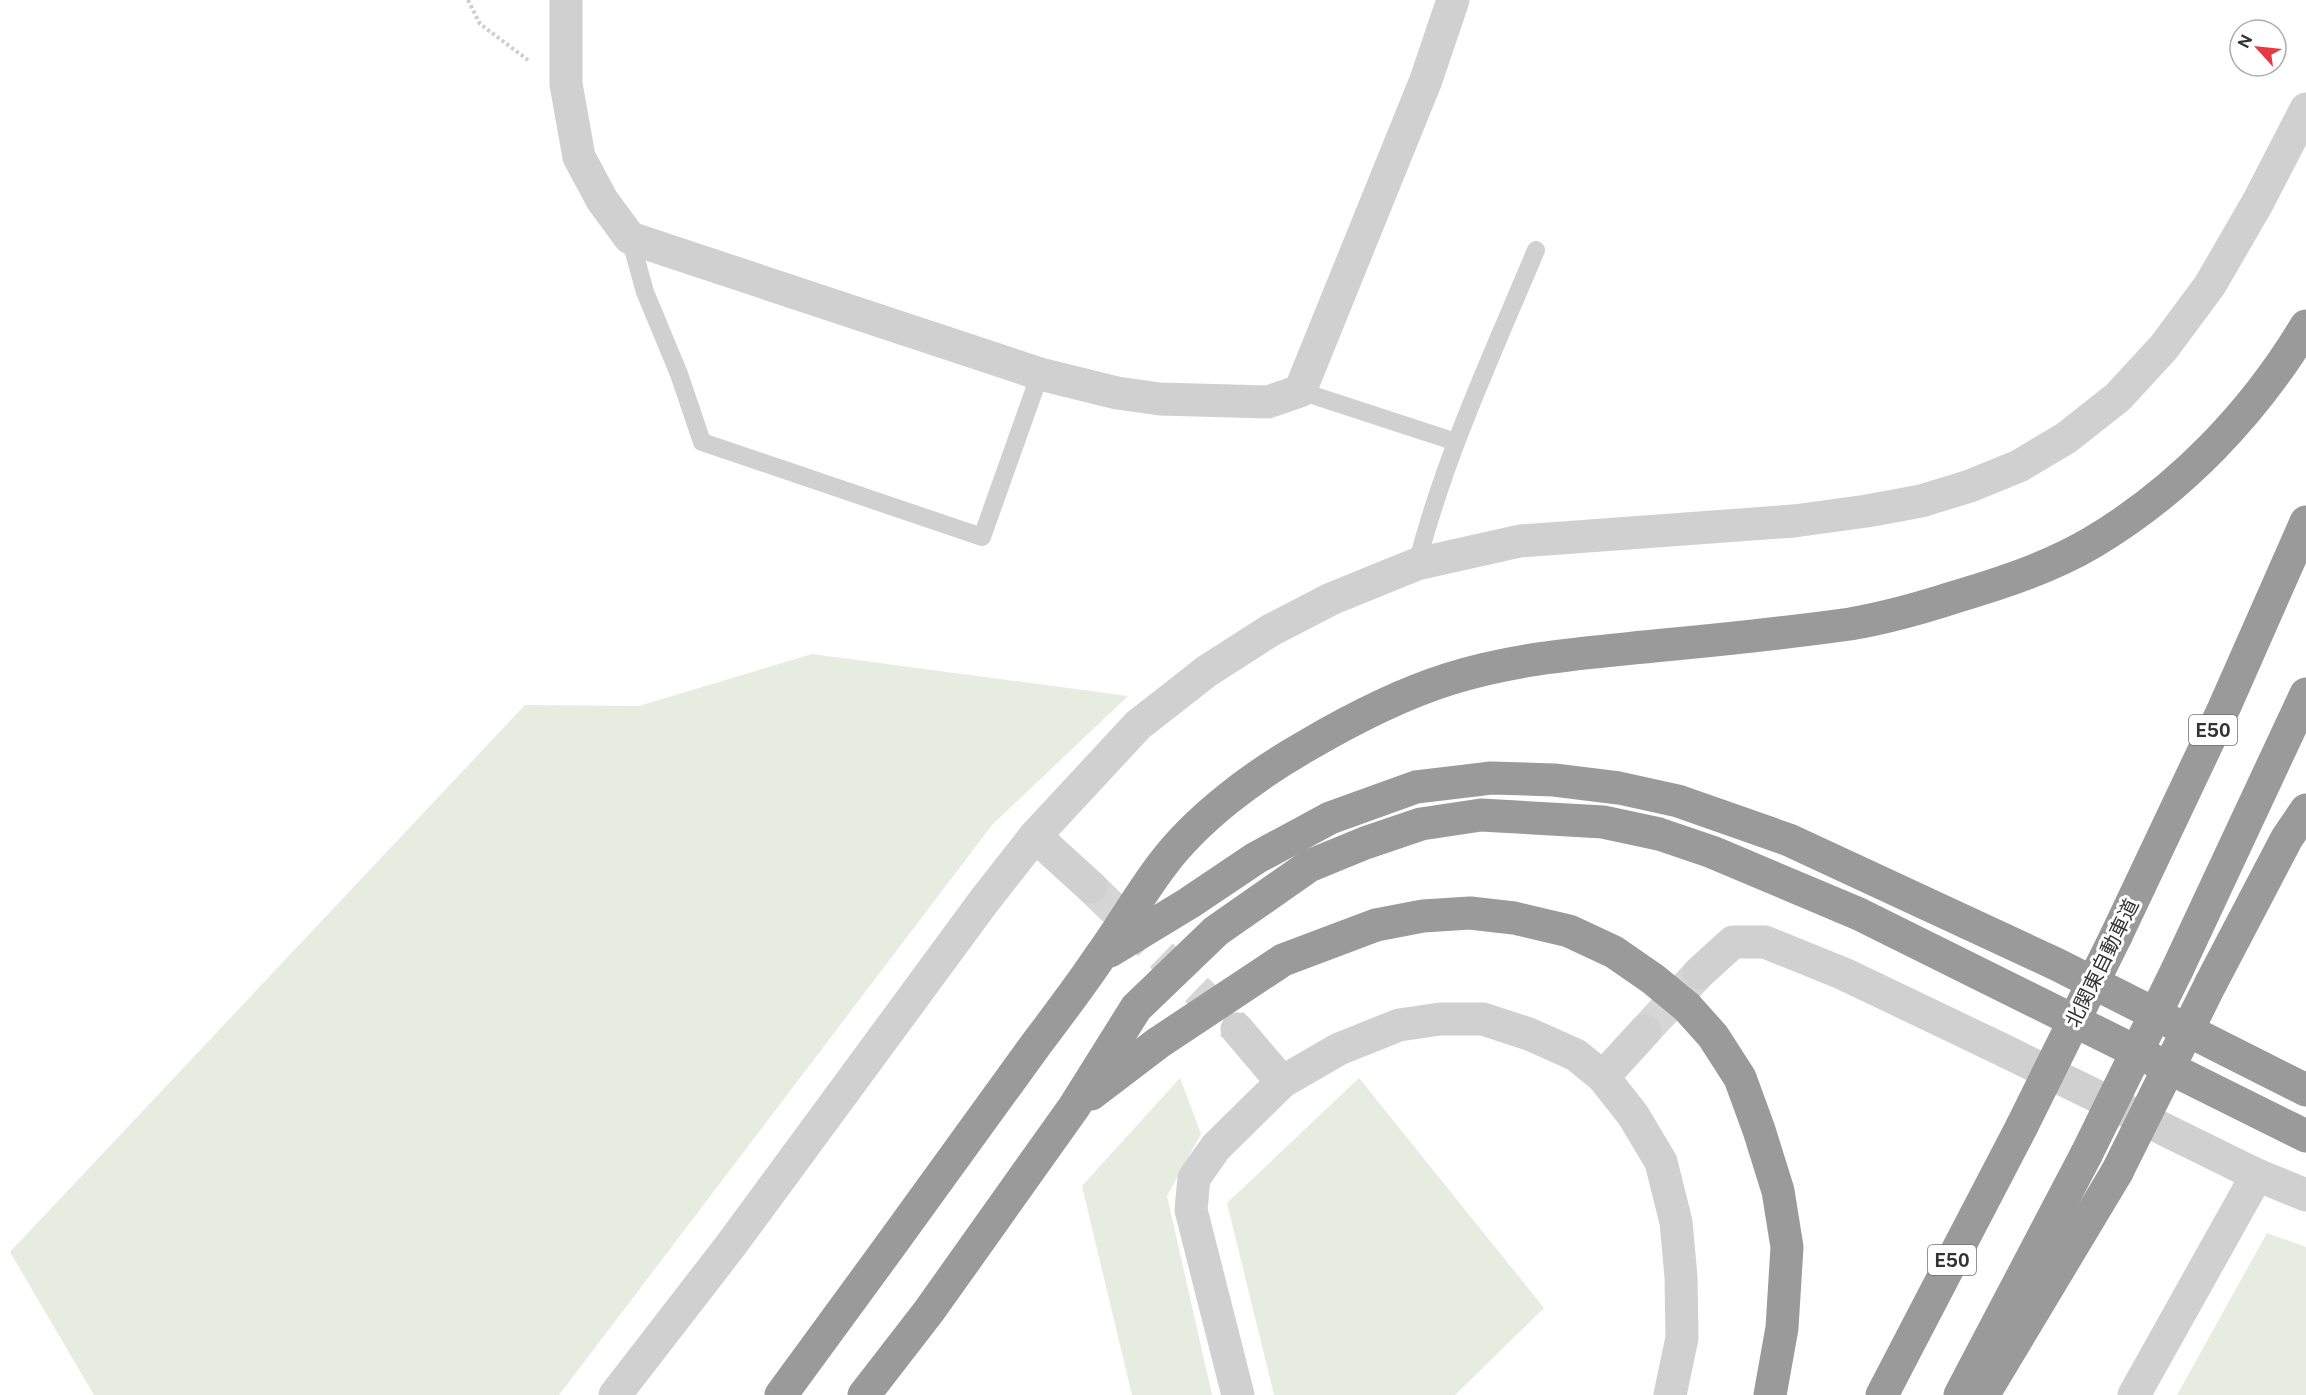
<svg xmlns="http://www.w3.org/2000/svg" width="2306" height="1395" font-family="'Public Sans','Noto Sans JP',sans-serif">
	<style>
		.green { fill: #e6ecdf }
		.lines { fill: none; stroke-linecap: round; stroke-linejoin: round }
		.minor-tunnel { stroke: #d6d6d6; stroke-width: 33; stroke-dasharray: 33 16; stroke-linecap: butt }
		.path { stroke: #cdcdcd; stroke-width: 4; stroke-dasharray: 3 3; stroke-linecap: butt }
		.service { stroke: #d0d0d0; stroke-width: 18 }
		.minor { stroke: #d0d0d0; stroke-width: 33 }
		.motorway { stroke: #9a9a9a; stroke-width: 33 }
		.motorway-bridge { stroke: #9a9a9a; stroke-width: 33 }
		.labels { text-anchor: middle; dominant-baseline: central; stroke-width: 6; stroke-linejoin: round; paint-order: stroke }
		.shield { fill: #fff; stroke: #707070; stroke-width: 1.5 }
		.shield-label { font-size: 18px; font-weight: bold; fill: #333 }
		.street-label { font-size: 20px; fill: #333; stroke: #fff }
	</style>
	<rect width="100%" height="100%" fill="#fff"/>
	<g class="green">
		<polygon points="812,654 1128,696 992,825 559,1395 94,1395 10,1252 525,705 639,706"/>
		<polygon points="1180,1078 1201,1134 1167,1196 1212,1395 1132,1395 1082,1186"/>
		<polygon points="1359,1078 1544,1308 1455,1395 1274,1395 1227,1203"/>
		<polygon points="2267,1233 2306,1247 2306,1395 2177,1395"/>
	</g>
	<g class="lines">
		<g class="minor-tunnel">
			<polyline points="1091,887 1234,1026"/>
			<polyline points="1645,1031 1699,973"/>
		</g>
		<polyline class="path" points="468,0 480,24 528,60"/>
		<g class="service">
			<polyline points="630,238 645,292 679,374 702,442 982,537 1040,374"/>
			<polyline points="1300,391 1456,442"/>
			<path d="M 1417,564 C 1445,455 1493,353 1536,250"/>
		</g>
		<g class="minor">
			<polyline points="566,0 566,84 579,157 602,200 630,238 1040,374 1117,393 1160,399 1268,402 1300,391 1426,80 1453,0"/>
			<polyline points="1035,836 1091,887"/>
			<polyline points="1699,973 1733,942 1765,942 1844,974 2005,1051 2257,1175 2306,1195"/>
			<polyline points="1237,1029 1282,1082"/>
			<polyline points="1603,1077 1645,1031"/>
			<polyline points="615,1395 731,1245 984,901 1035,836 1138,725 1207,671 1271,630 1331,599 1417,564 1520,541 1794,521 1867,511 1921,501 1970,486 2019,466 2066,438 2118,397 2164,347 2210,285 2258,202 2306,109"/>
			<polyline points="1238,1395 1191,1210 1194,1178 1216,1147 1282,1082 1339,1049 1399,1025 1440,1019 1483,1019 1529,1034 1576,1055 1603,1077 1633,1115 1661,1162 1676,1222 1681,1277 1682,1338 1670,1395"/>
			<polyline points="2134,1395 2257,1175"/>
		</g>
		<g class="motorway">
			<polyline points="2116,936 2224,708 2306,522"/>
			<polyline points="1110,951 1189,903 1256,858 1330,818 1416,787 1491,778 1554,780 1619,788 1678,801 1789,840 2056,964 2306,1090"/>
			<polyline points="2177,970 2306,694"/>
			<polyline points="2211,983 2287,838 2306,810"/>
			<polyline points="1091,1094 1158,1043 1283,960 1376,925 1423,916 1470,913 1514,918 1569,931 1614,952 1653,979 1687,1007 1713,1036 1740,1078 1759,1130 1778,1191 1787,1247 1782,1328 1770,1395"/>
			<polyline points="1988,1387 2117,1172"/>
			<path d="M 781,1395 C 867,1278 952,1161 1037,1043 C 1059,1014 1081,985 1101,955 C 1122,926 1140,894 1162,865 C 1197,818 1255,775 1306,746 C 1352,719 1398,695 1449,679 C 1515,658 1585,653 1654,646 C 1719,640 1785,633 1850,624 C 1885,618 1921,608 1955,597 C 2002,583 2051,567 2093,542 C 2180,490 2254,413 2306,326"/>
			<polyline points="864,1395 929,1311 1074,1107 1136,1008 1216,931 1309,866 1365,843 1421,824 1481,815 1603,822 1659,834 1712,852 1859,914 2306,1136"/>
			<polyline points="1882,1395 2022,1126"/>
			<polyline points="1960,1395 2086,1155"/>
		</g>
		<g class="motorway-bridge">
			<polyline points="2022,1126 2116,936"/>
			<polyline points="2086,1155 2177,970"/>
			<polyline points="2117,1172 2211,983"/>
		</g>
	</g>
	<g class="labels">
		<g class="shield">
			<rect x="2189" y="715" width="48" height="30" rx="4.5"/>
			<rect x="1928" y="1245" width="48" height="30" rx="4.5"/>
		</g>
		<g class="shield-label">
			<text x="2213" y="730">E50</text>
			<text x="1952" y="1260">E50</text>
		</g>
		<g class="street-label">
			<text transform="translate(2102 963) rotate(-64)">北関東自動車道</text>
		</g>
	</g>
	<g transform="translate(2258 48) rotate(297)"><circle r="28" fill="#ffffff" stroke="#adadad" stroke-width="1.5"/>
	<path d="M0-4.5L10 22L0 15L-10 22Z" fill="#e63946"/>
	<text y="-9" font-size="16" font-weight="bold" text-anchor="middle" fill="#333333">N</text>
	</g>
</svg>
